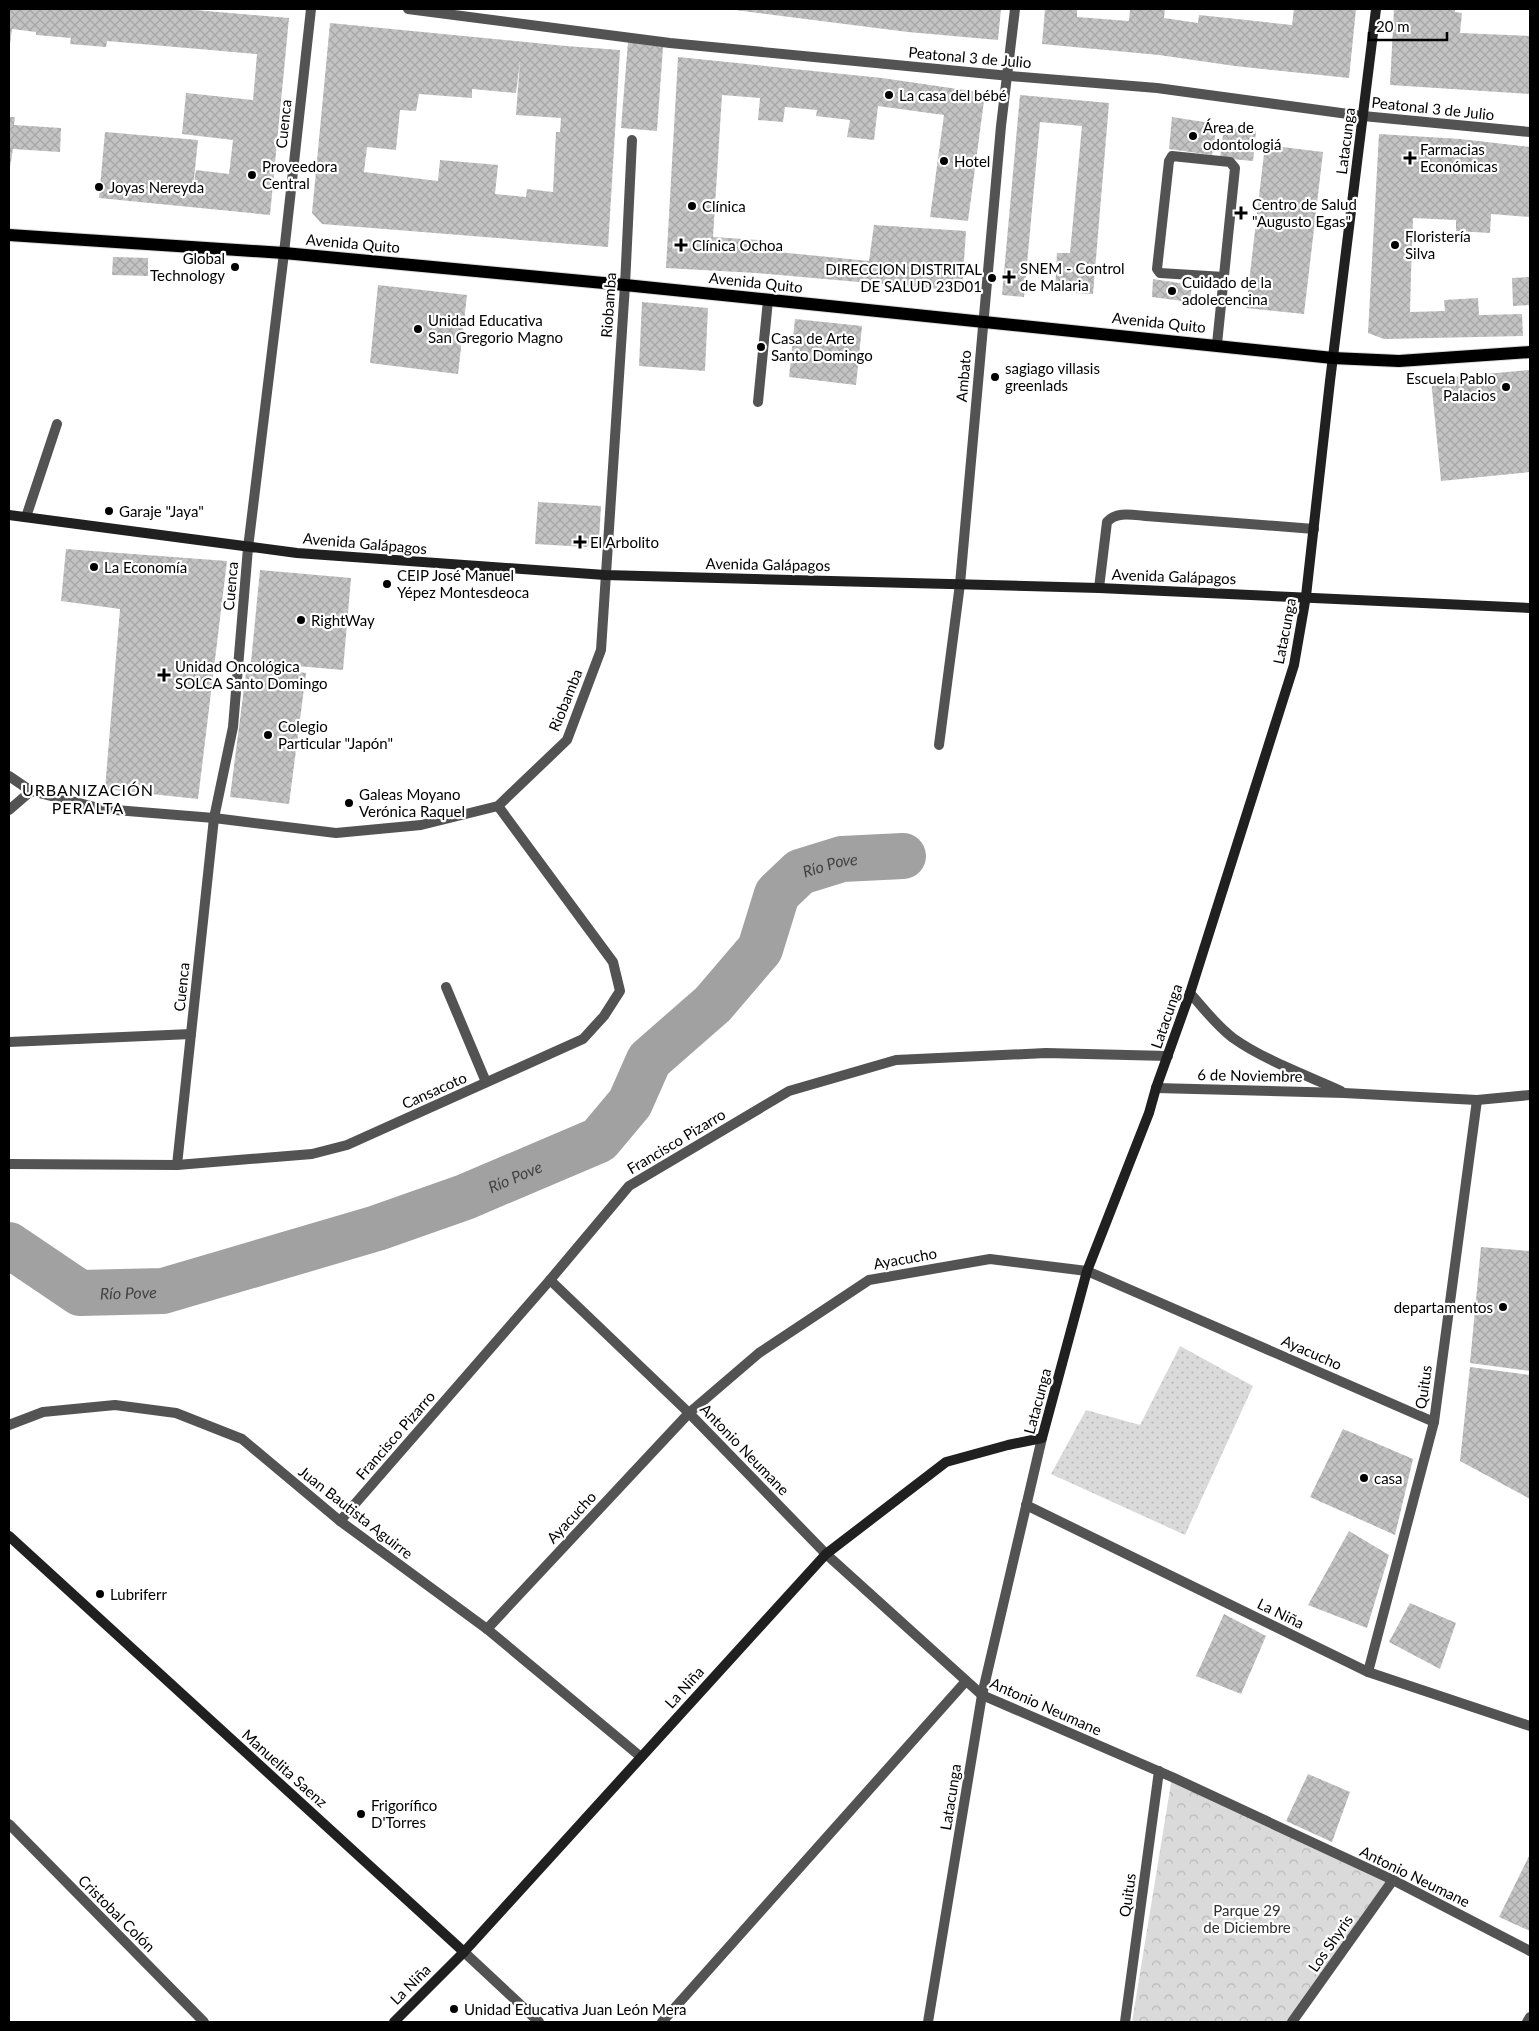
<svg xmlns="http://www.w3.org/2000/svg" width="1539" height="2031" font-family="Lato,sans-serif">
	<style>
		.grass { fill: url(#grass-dots) }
		.forest { fill: url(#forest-crowns) }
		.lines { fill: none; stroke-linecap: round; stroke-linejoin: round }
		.river { stroke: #a1a1a1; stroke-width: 46 }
		.building { fill: url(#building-cross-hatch); fill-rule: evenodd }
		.primary-casing { stroke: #dbdbdb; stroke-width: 14 }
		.lane { stroke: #535353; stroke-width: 10 }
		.street { stroke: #535353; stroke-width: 10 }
		.secondary { stroke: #202020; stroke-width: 10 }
		.primary { stroke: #000; stroke-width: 12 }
		.poi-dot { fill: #000; stroke: #fff; stroke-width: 2 }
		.labels { text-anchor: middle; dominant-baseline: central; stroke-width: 4.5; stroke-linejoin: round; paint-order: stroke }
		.street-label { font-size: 15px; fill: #000; stroke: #fff }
		.poi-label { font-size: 15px; fill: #000; stroke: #fff; text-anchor: start }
		.park-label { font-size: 15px; fill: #313131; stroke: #fff }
		.neighbourhood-label { font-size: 16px; letter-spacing: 1px; fill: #000; stroke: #fff }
		.water-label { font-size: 16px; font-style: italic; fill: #424242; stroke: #fff }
	</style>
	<defs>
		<pattern id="grass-dots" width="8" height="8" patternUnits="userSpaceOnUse" patternTransform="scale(1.25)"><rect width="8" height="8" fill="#dadada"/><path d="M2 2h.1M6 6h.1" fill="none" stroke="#b9b9b9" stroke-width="1.8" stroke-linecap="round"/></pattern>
		<pattern id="forest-crowns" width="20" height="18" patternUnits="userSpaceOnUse" patternTransform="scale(1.25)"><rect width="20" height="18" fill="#dadada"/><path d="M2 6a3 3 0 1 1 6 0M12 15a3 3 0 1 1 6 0" fill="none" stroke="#b9b9b9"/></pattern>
		<pattern id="building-cross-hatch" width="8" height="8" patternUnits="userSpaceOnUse" patternTransform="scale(1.25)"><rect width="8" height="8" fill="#c3c3c3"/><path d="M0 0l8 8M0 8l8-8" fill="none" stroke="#a6a6a6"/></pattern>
	</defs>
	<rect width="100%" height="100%" fill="#fff"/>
	<polygon class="grass" points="1180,1346 1253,1386 1185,1535 1051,1474 1086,1410 1140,1425"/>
	<polygon class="forest" points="1172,1777 1393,1880 1292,2022 1132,2022"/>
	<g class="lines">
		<path class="river" id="s1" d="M 9,1245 L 80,1293 L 163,1291 L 377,1228 L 465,1197 L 599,1140 L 630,1103 L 649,1060 L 713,1004 L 760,949 L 777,894 L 800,872 L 842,859 L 903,856"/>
	</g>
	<g class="building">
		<polygon points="9,9 183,9 289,18 270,215 99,198 105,132 198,140 193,189 196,170 229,174 233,140 182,134 186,93 253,100 257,54 107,41 106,47 70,44 71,38 36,35 36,32 12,29 9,52"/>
		<polygon points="727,9 1001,9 998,40 908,32"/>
		<polygon points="1045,9 1077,9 1077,17 1129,21 1130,9 1165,9 1164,18 1198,23 1199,15 1292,25 1294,9 1356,9 1349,78 1235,66 1159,55 1042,44"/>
		<polygon points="1394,9 1455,9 1455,12 1462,13 1460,33 1530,36 1530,94 1390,85"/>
		<path d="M 330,23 L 566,46 L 620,50 L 608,247 L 322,224 L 312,213 ZM 520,61 L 516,115 L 561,118 L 560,132 L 556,132 L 553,192 L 527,189 L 526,197 L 495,194 L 498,165 L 440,160 L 438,181 L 364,172 L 367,147 L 396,150 L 400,110 L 416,111 L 419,94 L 472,98 L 472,89 L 516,93 Z"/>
		<polygon points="628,42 663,47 657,131 621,128"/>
		<polygon points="678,57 882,78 985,93 968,221 930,217 944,115 878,106 874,140 847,137 850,120 816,116 817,110 785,107 783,122 758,120 760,98 722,95 713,237 758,240 758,250 869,261 874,225 966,231 962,291 756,273 666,268"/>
		<polygon points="1020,95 1109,103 1093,294 1055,292 1057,253 1070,253 1082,126 1040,122 1024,297 1002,295"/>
		<polygon points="9,117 15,117 14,125 61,128 60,152 13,149 9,173"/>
		<polygon points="1172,117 1217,124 1212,155 1169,149"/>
		<polygon points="1224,127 1256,131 1253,161 1220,158"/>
		<polygon points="1379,134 1460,139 1530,147 1530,217 1491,214 1490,233 1456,231 1456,220 1413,218 1411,274 1410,312 1445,311 1444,300 1478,298 1479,315 1522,314 1523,336 1384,339 1368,333"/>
		<polygon points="1265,145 1323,152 1304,314 1246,308"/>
		<polygon points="113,257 148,258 148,276 112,275"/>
		<polygon points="1530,277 1530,305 1513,306 1512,278"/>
		<polygon points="1153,279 1192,285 1190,302 1152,297"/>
		<polygon points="378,285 467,295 458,374 370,363"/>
		<polygon points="642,302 708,308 705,371 639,366"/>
		<polygon points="795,319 862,326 856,385 789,377"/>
		<polygon points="1530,370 1530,472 1441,481 1431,379"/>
		<polygon points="538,502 601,506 599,540 586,547 535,544"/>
		<polygon points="66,549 227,561 198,799 105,789 120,609 61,601"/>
		<polygon points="260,570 351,578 343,670 251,662"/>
		<polygon points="247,665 306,673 289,804 230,797"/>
		<polygon points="1481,1247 1530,1251 1530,1371 1470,1363"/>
		<polygon points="1470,1367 1530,1375 1530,1499 1460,1461"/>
		<polygon points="1343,1429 1413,1459 1395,1535 1310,1497"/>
		<polygon points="1349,1531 1389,1555 1367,1628 1308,1605"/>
		<polygon points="1410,1603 1456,1623 1440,1669 1389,1642"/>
		<polygon points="1224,1614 1266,1636 1241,1694 1196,1676"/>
		<polygon points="1308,1774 1350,1792 1332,1842 1286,1821"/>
		<polygon points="1530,1854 1530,1931 1499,1917"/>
	</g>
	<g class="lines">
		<g class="primary-casing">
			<polyline id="primary" points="9,235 284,253 625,285 1333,358 1399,361 1530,352"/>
		</g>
		<g class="lane">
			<polyline points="1217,344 1235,168 1230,162 1172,156 1169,161 1157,269 1160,273 1224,277"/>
			<polyline points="758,402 768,300"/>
			<polyline points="26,517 57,424"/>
			<path d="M 1099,588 L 1107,522 C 1116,511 1133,515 1146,516 L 1314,529"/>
		</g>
		<g class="street">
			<polyline points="408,9 670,43 1010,76 1157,88 1363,116 1530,132"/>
			<polyline points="939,745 960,584 1001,126 1015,9"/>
			<polyline points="9,776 31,791 103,809 214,818 336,833 421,825 498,806 567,740 601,650 625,285 632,140"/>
			<polyline points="9,810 31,791"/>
			<polyline points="446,987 486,1082"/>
			<path d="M 1190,993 C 1204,1009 1216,1025 1233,1038 C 1264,1060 1306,1075 1341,1091"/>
			<polyline points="9,1042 191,1034"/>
			<polyline points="1156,1088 1344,1093 1477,1100 1530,1095"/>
			<polyline points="9,1164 177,1165 312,1154 347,1145 583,1039 604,1016 620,991 613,962 498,806"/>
			<polyline points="177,1165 214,818 233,727 248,548 284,253 311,9"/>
			<polyline points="550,1280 689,1413 826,1554 982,1695 1172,1777 1393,1880 1530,1951"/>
			<polyline points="9,1425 43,1412 115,1405 176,1413 242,1439 340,1521 487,1629 641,1757"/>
			<polyline points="1026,1505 1368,1672 1530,1726"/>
			<polyline points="340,1521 550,1280 629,1186 789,1091 896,1060 1046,1053 1168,1056"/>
			<polyline points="487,1629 689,1413 759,1353 869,1280 990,1259 1087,1271 1434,1422"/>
			<polyline points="1368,1672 1434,1422 1477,1100"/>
			<polyline points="9,1824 204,2022"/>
			<polyline points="464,1952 539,2022"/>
			<polyline points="662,2022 966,1681"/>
			<polyline points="928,2022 982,1695 1042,1438"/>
			<polyline points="1125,2022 1159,1771"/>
			<polyline points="1292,2022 1393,1880"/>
			<polyline points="1527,2022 1530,2017"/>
		</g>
		<g class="secondary">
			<polyline points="9,515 297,553 605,575 1099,588 1530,608"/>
			<polyline points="9,1536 464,1952"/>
			<polyline points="394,2022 464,1952 826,1554 946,1462 1008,1445 1042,1438 1087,1271 1149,1113 1156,1088 1190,993 1294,665 1306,596 1330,381 1376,9"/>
		</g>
		<use href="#primary" class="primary"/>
	</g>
	<g class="poi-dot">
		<circle cx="889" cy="95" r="5"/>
		<circle cx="1193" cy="136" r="5"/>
		<path d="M1407.5 150.5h5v5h5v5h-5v5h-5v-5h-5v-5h5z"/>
		<circle cx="944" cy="161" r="5"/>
		<circle cx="252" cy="175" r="5"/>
		<circle cx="99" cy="187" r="5"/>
		<circle cx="692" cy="206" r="5"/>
		<path d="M1238.5 205.5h5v5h5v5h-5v5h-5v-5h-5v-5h5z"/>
		<path d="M678.5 237.5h5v5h5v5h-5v5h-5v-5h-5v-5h5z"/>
		<circle cx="1395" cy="245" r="5"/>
		<circle cx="235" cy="267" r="5"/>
		<path d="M1006.5 269.5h5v5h5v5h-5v5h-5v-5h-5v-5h5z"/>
		<circle cx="992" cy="278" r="5"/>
		<circle cx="1172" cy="291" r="5"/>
		<circle cx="418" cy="329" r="5"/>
		<circle cx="761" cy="347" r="5"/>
		<circle cx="995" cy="377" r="5"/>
		<circle cx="1506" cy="387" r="5"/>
		<circle cx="109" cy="511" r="5"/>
		<path d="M577.5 534.5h5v5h5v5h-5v5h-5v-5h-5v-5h5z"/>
		<circle cx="94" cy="567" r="5"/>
		<circle cx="387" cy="584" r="5"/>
		<circle cx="301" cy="620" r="5"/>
		<path d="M161.5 667.5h5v5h5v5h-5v5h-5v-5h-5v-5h5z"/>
		<circle cx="268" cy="735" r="5"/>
		<circle cx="349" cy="803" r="5"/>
		<circle cx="1503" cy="1307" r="5"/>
		<circle cx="1364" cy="1478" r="5"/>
		<circle cx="100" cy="1594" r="5"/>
		<circle cx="361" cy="1814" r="5"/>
		<circle cx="454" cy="2009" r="5"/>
	</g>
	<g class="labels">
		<g class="street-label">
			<text transform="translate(970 57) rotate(5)">Peatonal 3 de Julio</text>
			<text transform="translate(1433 108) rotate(6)">Peatonal 3 de Julio</text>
			<text transform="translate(283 124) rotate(-84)">Cuenca</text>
			<text transform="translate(1345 141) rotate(-83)">Latacunga</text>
			<text transform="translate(353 243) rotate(5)">Avenida Quito</text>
			<text transform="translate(756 282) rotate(6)">Avenida Quito</text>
			<text transform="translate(608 305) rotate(-86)">Riobamba</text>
			<text transform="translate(1159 322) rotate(6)">Avenida Quito</text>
			<text transform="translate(963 376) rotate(-85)">Ambato</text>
			<text transform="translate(365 543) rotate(5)">Avenida Galápagos</text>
			<text transform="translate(768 564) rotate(1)">Avenida Galápagos</text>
			<text transform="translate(1174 576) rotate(2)">Avenida Galápagos</text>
			<text transform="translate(230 586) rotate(-85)">Cuenca</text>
			<text transform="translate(1284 631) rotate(-79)">Latacunga</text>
			<text transform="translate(565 700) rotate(-68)">Riobamba</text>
			<text transform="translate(181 987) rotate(-84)">Cuenca</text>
			<text transform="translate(1166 1016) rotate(-71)">Latacunga</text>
			<text transform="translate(1250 1075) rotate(1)">6 de Noviembre</text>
			<text transform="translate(434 1090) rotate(-24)">Cansacoto</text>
			<text transform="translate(676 1141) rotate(-31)">Francisco Pizarro</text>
			<text transform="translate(905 1258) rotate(-10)">Ayacucho</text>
			<text transform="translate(1312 1352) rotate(24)">Ayacucho</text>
			<text transform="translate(1423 1387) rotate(-82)">Quitus</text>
			<text transform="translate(1037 1401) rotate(-75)">Latacunga</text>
			<text transform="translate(395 1435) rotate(-49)">Francisco Pizarro</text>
			<text transform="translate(745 1449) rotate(46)">Antonio Neumane</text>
			<text transform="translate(356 1512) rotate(38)">Juan Bautista Aguirre</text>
			<text transform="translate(571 1517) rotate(-47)">Ayacucho</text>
			<text transform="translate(1281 1613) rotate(26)">La Niña</text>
			<text transform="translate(684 1687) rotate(-48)">La Niña</text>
			<text transform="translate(1046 1706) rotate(24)">Antonio Neumane</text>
			<text transform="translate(285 1768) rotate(42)">Manuelita Saenz</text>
			<text transform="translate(950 1797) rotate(-81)">Latacunga</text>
			<text transform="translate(1415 1876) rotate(26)">Antonio Neumane</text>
			<text transform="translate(1127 1895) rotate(-82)">Quitus</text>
			<text transform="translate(117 1913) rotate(45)">Cristobal Colón</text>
			<text transform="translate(1330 1943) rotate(-55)">Los Shyris</text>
			<text transform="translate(410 1984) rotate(-45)">La Niña</text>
		</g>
		<g class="poi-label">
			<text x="899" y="95">La casa del bébé</text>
			<text x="1203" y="127">Área de<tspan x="1203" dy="17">odontologiá</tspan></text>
			<text x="1420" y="149">Farmacias<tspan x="1420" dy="17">Económicas</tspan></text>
			<text x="954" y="161">Hotel</text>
			<text x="262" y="166">Proveedora<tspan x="262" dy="17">Central</tspan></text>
			<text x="109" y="187">Joyas Nereyda</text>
			<text x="1252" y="204">Centro de Salud<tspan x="1252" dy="17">"Augusto Egas"</tspan></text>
			<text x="702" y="206">Clínica</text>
			<text x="1405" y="236">Floristería<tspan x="1405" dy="17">Silva</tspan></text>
			<text x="692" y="245">Clínica Ochoa</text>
			<text x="225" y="258" text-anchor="end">Global<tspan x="225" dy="17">Technology</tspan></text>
			<text x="1020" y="268">SNEM - Control<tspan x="1020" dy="17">de Malaria</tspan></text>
			<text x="982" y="269" text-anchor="end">DIRECCION DISTRITAL<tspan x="982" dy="17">DE SALUD 23D01</tspan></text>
			<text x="1182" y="282">Cuidado de la<tspan x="1182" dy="17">adolecencina</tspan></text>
			<text x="428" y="320">Unidad Educativa<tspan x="428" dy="17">San Gregorio Magno</tspan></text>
			<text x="771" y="338">Casa de Arte<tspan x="771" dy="17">Santo Domingo</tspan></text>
			<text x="1005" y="368">sagiago villasis<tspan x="1005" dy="17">greenlads</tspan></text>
			<text x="1496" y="378" text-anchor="end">Escuela Pablo<tspan x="1496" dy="17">Palacios</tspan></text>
			<text x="119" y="511">Garaje "Jaya"</text>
			<text x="590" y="542">El Arbolito</text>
			<text x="104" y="567">La Economía</text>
			<text x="397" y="575">CEIP José Manuel<tspan x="397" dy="17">Yépez Montesdeoca</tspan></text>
			<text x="311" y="620">RightWay</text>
			<text x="175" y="666">Unidad Oncológica<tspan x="175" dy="17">SOLCA Santo Domingo</tspan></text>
			<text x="278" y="726">Colegio<tspan x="278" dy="17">Particular "Japón"</tspan></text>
			<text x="359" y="794">Galeas Moyano<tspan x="359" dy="17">Verónica Raquel</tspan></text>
			<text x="1493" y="1307" text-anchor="end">departamentos</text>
			<text x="1374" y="1478">casa</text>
			<text x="110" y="1594">Lubriferr</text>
			<text x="371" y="1805">Frigorífico<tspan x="371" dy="17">D'Torres</tspan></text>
			<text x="464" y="2009">Unidad Educativa Juan León Mera</text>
		</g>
		<g class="park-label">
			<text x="1247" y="1910">Parque 29<tspan x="1247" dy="17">de Diciembre</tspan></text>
		</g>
		<g class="neighbourhood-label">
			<text x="88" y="789">URBANIZACIÓN<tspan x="88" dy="18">PERALTA</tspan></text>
		</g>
		<g class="water-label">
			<text stroke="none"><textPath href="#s1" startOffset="1004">Río Pove</textPath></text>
			<text stroke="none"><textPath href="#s1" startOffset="539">Río Pove</textPath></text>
			<text stroke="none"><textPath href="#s1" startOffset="134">Río Pove</textPath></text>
		</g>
	</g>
	<rect width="1539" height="2031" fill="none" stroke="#000000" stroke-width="20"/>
	<path d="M1369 32v8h78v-8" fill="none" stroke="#000000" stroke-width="2.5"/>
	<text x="1376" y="32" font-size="15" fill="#000000" stroke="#ffffff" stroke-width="4" paint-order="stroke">20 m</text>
</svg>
